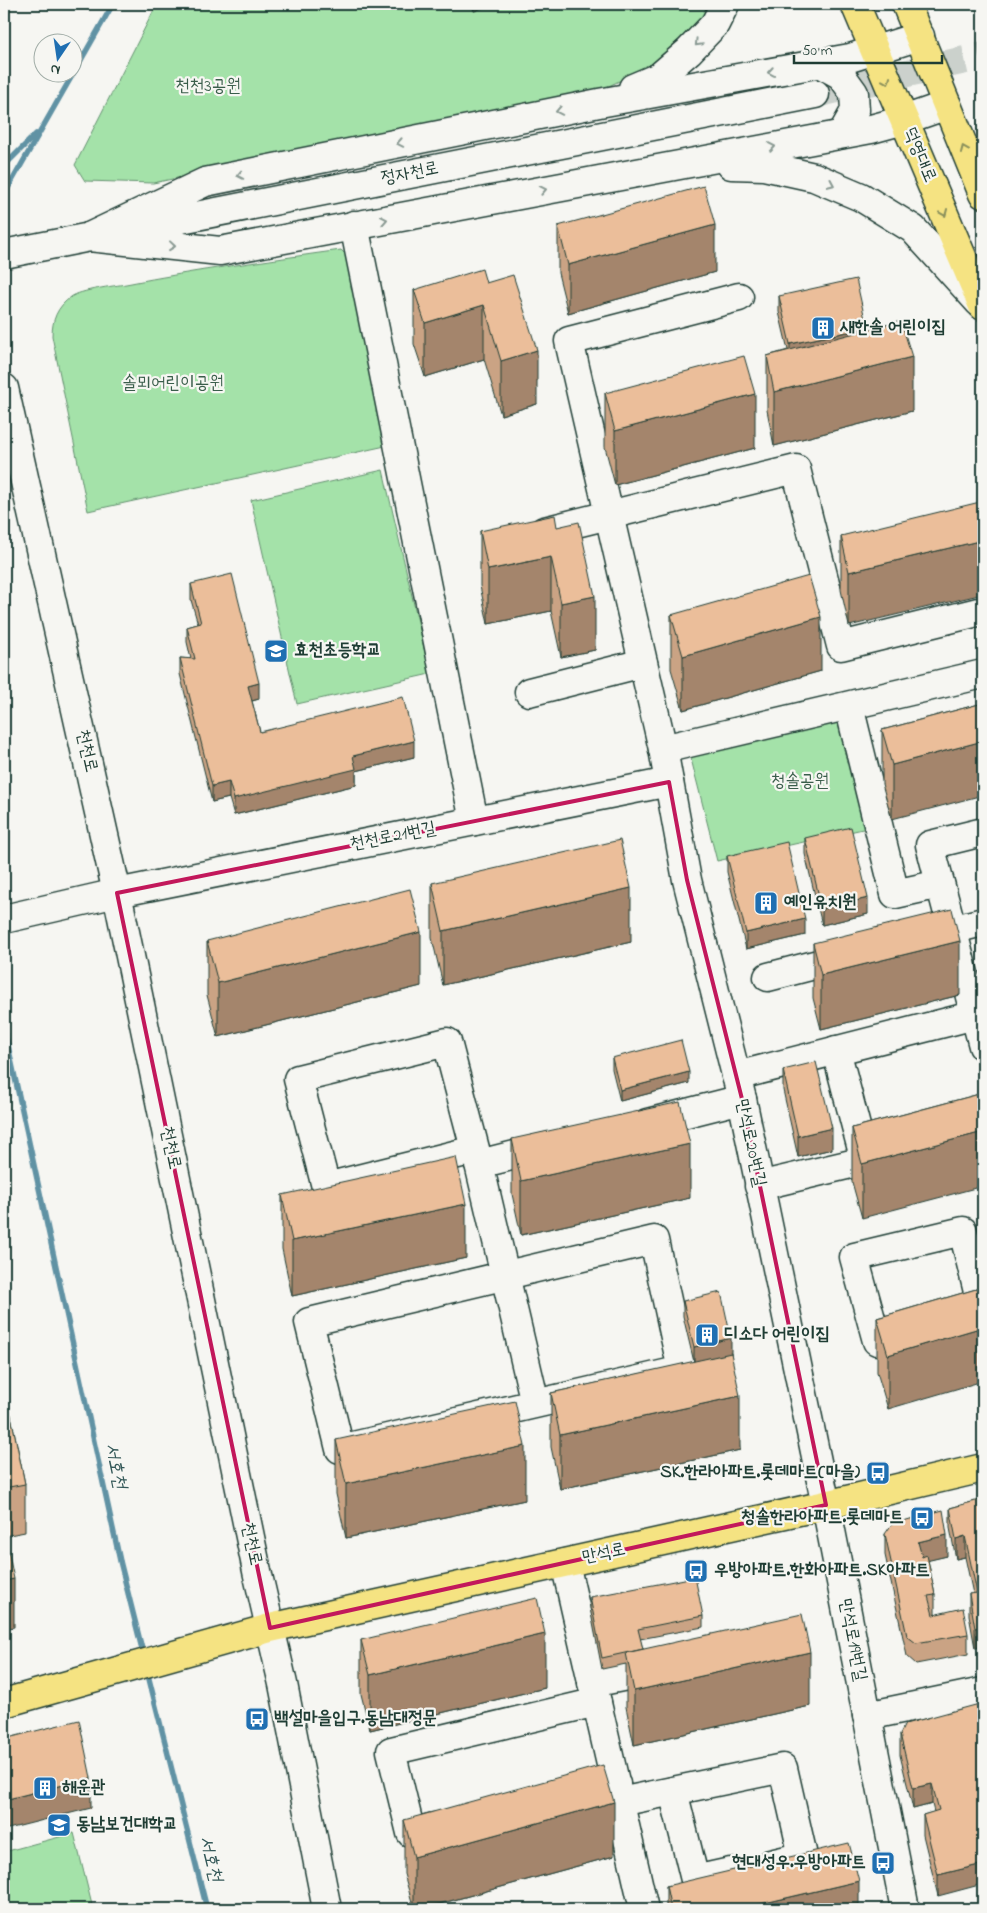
<svg xmlns="http://www.w3.org/2000/svg" width="987" height="1913" font-family="'Indie Flower','Poor Story',sans-serif">
	<style>
		.green { fill: #a4e2a9; stroke: #62906e }
		.lines { fill: none; stroke-linecap: round; stroke-linejoin: round }
		.stream { stroke: #6192a4; stroke-width: 5.5 }
		.minor-tunnel { stroke: #cbd1cc; stroke-width: 28; stroke-dasharray: 28 14; stroke-linecap: butt }
		.minor-casing { stroke: #1f3d34; stroke-width: 31 }
		.major-casing { stroke: #1f3d34; stroke-width: 31 }
		.minor { stroke: #f6f6f2; stroke-width: 28 }
		.major { stroke: #f5e382; stroke-width: 28 }
		.wall { fill: #caa384; stroke: #1f3d34 }
		.shaded-wall { fill: #a4856c; stroke: #1f3d34 }
		.building { fill: #ebbe9a; stroke: #1f3d34 }
		.oneway { stroke: #8a9a93 }
		.oneway2 { stroke: #8a905b }
		.marked { fill: none; stroke: #c2185b; stroke-width: 4; stroke-linejoin: round }
		.labels { text-anchor: middle; dominant-baseline: central; stroke-width: 4.5; stroke-linejoin: round; paint-order: stroke }
		.park-label { font-size: 18px; fill: #3a5e4b; stroke: #f6f6f2 }
		.street-label { font-size: 18px; fill: #1f3d34; stroke: #f6f6f2 }
		.poi-label { font-size: 18px; font-weight: bold; fill: #1f3d34; stroke: #f6f6f2; text-anchor: start }
		.water-label { font-size: 19px; font-style: italic; fill: #355959; stroke: #f6f6f2 }
	</style>
	<rect width="100%" height="100%" fill="#f6f6f2"/>
	<filter id="ink" filterUnits="userSpaceOnUse"><feTurbulence type="fractalNoise" baseFrequency=".02" numOctaves="2"/><feDisplacementMap in="SourceGraphic" scale="10" xChannelSelector="R" yChannelSelector="G"/><feConvolveMatrix kernelMatrix="1 2 1 2 8 2 1 2 1" color-interpolation-filters="sRGB"/></filter>
	<g filter="url(#ink)">
		<g class="green">
			<polygon points="157,4 471,4 475,11 492,4 713,4 712,8 651,66 596,92 153,183 85,181 75,165"/>
			<path d="M 341,250 L 357,265 L 390,445 L 88,511 L 52,336 C 52,320 57,307 71,297 C 80,290 114,286 126,284 C 197,270 269,260 341,250 Z"/>
			<polygon points="383,470 430,674 297,704 251,500"/>
			<polygon points="847,711 872,827 717,861 688,747"/>
			<polygon points="74,1833 93,1909 4,1909 4,1852"/>
		</g>
		<g class="lines">
			<g class="stream">
				<polyline points="4,166 36,134"/>
				<polyline points="4,195 113,4"/>
				<polyline points="4,1027 120,1561 144,1657"/>
				<polyline points="147,1671 207,1909"/>
			</g>
			<polyline class="minor-tunnel" points="815,94 983,56"/>
			<g class="minor-casing">
				<g id="minor">
					<polyline points="819,63 841,75 854,93 855,111 842,134"/>
					<polyline points="633,88 659,77 689,51 715,24 725,4"/>
					<polyline points="731,165 764,166 814,177 861,197 913,229 979,302"/>
					<polyline points="354,225 474,821"/>
					<polyline points="89,237 220,251 871,129 904,120 947,105"/>
					<polyline points="89,237 205,182 599,103 850,58 920,36"/>
					<polyline points="4,254 815,94"/>
					<polyline points="739,297 569,341 663,749 687,880 742,1099 826,1505 905,1909"/>
					<polyline points="4,388 117,893 257,1571 283,1684 327,1909"/>
					<polyline points="544,531 796,469 841,646 978,612"/>
					<polyline points="529,692 643,663"/>
					<polyline points="849,706 895,894 940,884"/>
					<polyline points="663,749 983,674"/>
					<polyline points="983,832 930,845 983,1046"/>
					<polyline points="4,919 117,893 669,782"/>
					<polyline points="934,934 983,922"/>
					<polyline points="768,977 849,956"/>
					<polyline points="836,1050 865,1161"/>
					<polyline points="736,1076 983,1013"/>
					<polyline points="647,1123 742,1099"/>
					<polyline points="474,1150 326,1187 298,1079 447,1042 479,1164 547,1147"/>
					<polyline points="479,1164 535,1403"/>
					<polyline points="759,1186 889,1155"/>
					<polygon points="654,1240 682,1370 340,1449 309,1322"/>
					<polyline points="983,1312 963,1231 854,1257 877,1341 983,1316"/>
					<polyline points="565,1563 644,1909"/>
					<polyline points="592,1683 662,1669"/>
					<polyline points="867,1716 983,1692"/>
					<polyline points="673,1791 695,1880 731,1872"/>
					<polyline points="574,1794 616,1784"/>
					<polyline points="620,1802 783,1768 803,1856 770,1864"/>
					<polyline points="434,1827 411,1833 391,1751 597,1702"/>
				</g>
			</g>
			<g class="major-casing">
				<g id="major">
					<polyline points="855,4 983,306"/>
					<polyline points="906,4 983,194"/>
					<polyline points="4,1703 270,1628 826,1505 983,1468"/>
				</g>
			</g>
			<use href="#minor" class="minor"/>
			<use href="#major" class="major"/>
		</g>
		<g class="wall">
			<polygon points="471,4 492,4 474,11"/>
			<polygon points="558,226 715,272 568,313 558,273"/>
			<polygon points="486,283 537,404 501,415 484,359 425,377 414,344 414,290"/>
			<polygon points="779,296 867,330 912,411 774,446 767,410 767,356 788,350 779,312"/>
			<polygon points="605,393 755,448 615,485 605,447"/>
			<polygon points="983,515 849,626 841,590 841,536"/>
			<polygon points="557,527 595,650 561,657 551,611 488,624 480,586 480,531"/>
			<polygon points="191,584 259,699 252,701 260,732 414,757 356,771 356,785 234,815 229,798 212,802 180,674 180,658 191,659 187,642 187,627 198,624 191,600"/>
			<polygon points="671,615 821,671 683,710 671,669"/>
			<polygon points="983,703 892,819 882,784 882,730"/>
			<polygon points="805,838 868,914 822,925 805,854"/>
			<polygon points="727,856 805,935 746,949 727,872"/>
			<polygon points="432,883 631,942 443,985 432,938"/>
			<polygon points="207,941 421,986 218,1037 207,995"/>
			<polygon points="813,943 960,995 821,1029 813,998"/>
			<polygon points="612,1058 689,1083 620,1101 612,1069"/>
			<polygon points="783,1070 832,1149 798,1157 783,1090"/>
			<polygon points="983,1093 862,1218 852,1182 852,1128"/>
			<polygon points="512,1139 690,1198 521,1235 512,1194"/>
			<polygon points="282,1195 466,1258 292,1296 282,1249"/>
			<polygon points="983,1287 888,1409 877,1372 877,1318"/>
			<polygon points="683,1301 731,1354 740,1450 560,1489 551,1447 551,1393 694,1362 683,1316"/>
			<polygon points="4,1382 25,1484 25,1532 4,1536"/>
			<polygon points="336,1440 525,1500 346,1538 336,1494"/>
			<polygon points="983,1499 975,1648 969,1615 969,1594 973,1594 965,1557 956,1559 950,1528 950,1508"/>
			<polygon points="885,1534 947,1556 928,1560 935,1595 935,1614 968,1634 968,1654 916,1664 907,1656 885,1555"/>
			<polygon points="590,1597 703,1616 703,1627 640,1639 643,1649 810,1706 634,1745 626,1707 626,1664 602,1669 590,1608"/>
			<polygon points="361,1640 545,1688 370,1730 361,1694"/>
			<polygon points="983,1703 938,1896 923,1835 923,1815 934,1812 932,1804 913,1809 900,1755 900,1734"/>
			<polygon points="404,1820 614,1856 421,1909 414,1909 404,1874"/>
			<polygon points="666,1886 859,1909 666,1909"/>
		</g>
		<g class="shaded-wall">
			<polygon points="474,4 492,4 474,11"/>
			<polygon points="715,225 715,272 568,313 568,265"/>
			<polygon points="484,305 484,359 425,377 425,323"/>
			<polygon points="867,328 867,343 790,360 790,344"/>
			<polygon points="537,350 537,404 501,415 501,361"/>
			<polygon points="912,357 912,411 774,446 774,392"/>
			<polygon points="755,394 755,448 615,485 615,431"/>
			<polygon points="983,540 983,594 849,626 849,572"/>
			<polygon points="551,557 551,611 488,624 488,570"/>
			<polygon points="595,596 595,650 561,657 561,603"/>
			<polygon points="821,617 821,671 683,710 683,656"/>
			<polygon points="259,683 259,699 248,702 248,686"/>
			<polygon points="414,741 414,757 356,771 356,785 234,815 234,799 353,756"/>
			<polygon points="983,741 983,795 892,819 892,765"/>
			<polygon points="229,782 229,798 212,802 212,786"/>
			<polygon points="631,888 631,942 443,985 443,931"/>
			<polygon points="868,898 868,914 822,925 822,909"/>
			<polygon points="805,919 805,935 746,949 746,933"/>
			<polygon points="421,932 421,986 218,1037 218,983"/>
			<polygon points="960,941 960,995 821,1029 821,975"/>
			<polygon points="689,1072 689,1083 620,1101 620,1090"/>
			<polygon points="832,1128 832,1149 798,1157 798,1136"/>
			<polygon points="983,1132 983,1186 862,1218 862,1164"/>
			<polygon points="690,1144 690,1198 521,1235 521,1181"/>
			<polygon points="466,1204 466,1258 292,1296 292,1241"/>
			<polygon points="983,1327 983,1381 888,1409 888,1355"/>
			<polygon points="731,1338 731,1354 694,1362 694,1347"/>
			<polygon points="740,1396 740,1450 560,1489 560,1435"/>
			<polygon points="525,1446 525,1500 346,1538 346,1484"/>
			<polygon points="947,1535 947,1556 918,1563 918,1542"/>
			<polygon points="965,1536 965,1557 956,1559 956,1539"/>
			<polygon points="14,1579 14,1627 4,1629 4,1581"/>
			<polygon points="983,1626 983,1647 975,1648 975,1628"/>
			<polygon points="545,1634 545,1688 370,1730 370,1675"/>
			<polygon points="810,1652 810,1706 634,1745 634,1691"/>
			<polygon points="91,1778 91,1808 4,1830 4,1800"/>
			<polygon points="932,1784 932,1804 913,1809 913,1788"/>
			<polygon points="614,1802 614,1856 421,1909 414,1909 414,1857"/>
			<polygon points="983,1864 983,1884 938,1896 938,1875"/>
			<polygon points="859,1881 859,1909 739,1909"/>
		</g>
		<g class="building">
			<polygon points="704,186 715,225 568,265 558,226"/>
			<polygon points="482,269 486,283 513,275 537,350 501,361 484,305 425,323 414,290"/>
			<polygon points="856,279 867,328 790,344 779,296"/>
			<polygon points="901,321 912,357 774,392 767,356"/>
			<polygon points="744,356 755,394 615,431 605,393"/>
			<polygon points="980,502 983,515 983,540 849,572 841,536"/>
			<polygon points="555,515 557,527 579,522 595,596 561,603 551,557 488,570 480,531"/>
			<polygon points="232,574 259,683 248,686 260,732 403,697 414,741 353,756 356,769 234,799 229,782 212,786 180,658 195,659 187,627 201,623 191,584"/>
			<polygon points="809,576 821,617 683,656 671,615"/>
			<polygon points="983,703 983,741 892,765 882,730"/>
			<polygon points="851,827 868,898 822,909 805,838"/>
			<polygon points="620,840 631,888 443,931 432,883"/>
			<polygon points="787,842 805,919 746,933 727,856"/>
			<polygon points="410,889 421,932 218,983 207,941"/>
			<polygon points="952,909 960,941 821,975 813,943"/>
			<polygon points="681,1040 689,1072 620,1090 612,1058"/>
			<polygon points="816,1062 832,1128 798,1136 783,1070"/>
			<polygon points="983,1093 983,1132 862,1164 852,1128"/>
			<polygon points="680,1102 690,1144 521,1181 512,1139"/>
			<polygon points="456,1157 466,1204 292,1241 282,1195"/>
			<polygon points="983,1287 983,1327 888,1355 877,1318"/>
			<polygon points="721,1292 731,1338 694,1347 683,1301"/>
			<polygon points="731,1353 740,1396 560,1435 551,1393"/>
			<polygon points="4,1382 25,1484 4,1488"/>
			<polygon points="515,1401 525,1446 346,1484 336,1440"/>
			<polygon points="983,1499 983,1626 975,1628 969,1594 977,1593 965,1536 956,1539 950,1508"/>
			<polygon points="943,1510 947,1535 918,1542 922,1557 927,1555 935,1595 928,1596 933,1615 963,1608 968,1634 916,1643 907,1636 885,1534 892,1524"/>
			<polygon points="7,1545 14,1579 4,1581 4,1546"/>
			<polygon points="695,1577 703,1616 638,1629 643,1649 602,1658 590,1597"/>
			<polygon points="537,1598 545,1634 370,1675 361,1640"/>
			<polygon points="802,1614 810,1652 634,1691 626,1653"/>
			<polygon points="983,1703 983,1864 938,1875 923,1815 939,1810 932,1784 913,1788 900,1734 905,1724"/>
			<polygon points="79,1720 91,1778 4,1800 4,1739"/>
			<polygon points="603,1765 614,1802 414,1857 404,1820"/>
			<polygon points="849,1843 859,1881 739,1909 671,1909 666,1886"/>
		</g>
		<defs><path id="oneway-chevron" d="M-2-3.5L2.5 0L-2 3.5" fill="none" stroke-width="1.6" stroke-linecap="round" stroke-linejoin="round" transform="scale(1.25)"/></defs>
		<g class="oneway">
			<use href="#oneway-chevron" transform="translate(698 43) rotate(134)"/>
			<use href="#oneway-chevron" transform="translate(771 72) rotate(170)"/>
			<use href="#oneway-chevron" transform="translate(559 111) rotate(169)"/>
			<use href="#oneway-chevron" transform="translate(400 143) rotate(169)"/>
			<use href="#oneway-chevron" transform="translate(772 147) rotate(-10)"/>
			<use href="#oneway-chevron" transform="translate(240 175) rotate(169)"/>
			<use href="#oneway-chevron" transform="translate(831 184) rotate(24)"/>
			<use href="#oneway-chevron" transform="translate(543 190) rotate(-11)"/>
			<use href="#oneway-chevron" transform="translate(384 220) rotate(-11)"/>
			<use href="#oneway-chevron" transform="translate(172 246) rotate(6)"/>
		</g>
		<g class="oneway2">
			<use href="#oneway-chevron" transform="translate(887 81) rotate(67)"/>
			<use href="#oneway-chevron" transform="translate(964 149) rotate(-113)"/>
			<use href="#oneway-chevron" transform="translate(944 213) rotate(67)"/>
		</g>
	</g>
	<path class="marked" d="M 669,782 L 687,880 L 742,1099 L 826,1505 L 270,1628 L 117,893 Z"/>
	<defs>
		<g id="building-square" transform="scale(1.25)"><rect x="-9" y="-9" width="18" height="18" rx="4" fill="#1f6fb2" stroke="#f6f6f2"/><path d="M-4-6H4V6H1V3H-1V6H-4ZM-2.5-4.3h1.7v1.8h-1.7ZM.8-4.3h1.7v1.8H.8ZM-2.5-1h1.7V.8h-1.7ZM.8-1h1.7V.8H.8Z" fill="#fff"/></g>
		<g id="school-square" transform="scale(1.25)"><rect x="-9" y="-9" width="18" height="18" rx="4" fill="#1f6fb2" stroke="#f6f6f2"/><path d="M0-5L7-2L0 1L-7-2ZM-4 1L0 2.5L4 1V4Q0 6-4 4Z" fill="#fff"/></g>
		<g id="bus-square" transform="scale(1.25)"><rect x="-9" y="-9" width="18" height="18" rx="4" fill="#1f6fb2" stroke="#f6f6f2"/><path d="M-5-6H5V4H4V6H2V4H-2V6H-4V4H-5ZM-3.5-4V0h7V-4ZM-3.5 1.2v1.5H-2V1.2ZM2 1.2v1.5H3.5V1.2Z" fill="#fff"/></g>
		<g id="university-square" transform="scale(1.25)"><rect x="-9" y="-9" width="18" height="18" rx="4" fill="#1f6fb2" stroke="#f6f6f2"/><path d="M0-5L7-2L0 1L-7-2ZM-4 1L0 2.5L4 1V4Q0 6-4 4Z" fill="#fff"/></g>
	</defs>
	<g fill-rule="evenodd">
		<use href="#building-square" x="823" y="328"/>
		<use href="#school-square" x="276" y="651"/>
		<use href="#building-square" x="766" y="903"/>
		<use href="#building-square" x="707" y="1335"/>
		<use href="#bus-square" x="878" y="1473"/>
		<use href="#bus-square" x="922" y="1518"/>
		<use href="#bus-square" x="696" y="1571"/>
		<use href="#bus-square" x="257" y="1719"/>
		<use href="#building-square" x="45" y="1788"/>
		<use href="#university-square" x="59" y="1825"/>
		<use href="#bus-square" x="883" y="1863"/>
	</g>
	<g class="labels">
		<g class="park-label">
			<text x="208" y="87">천천3공원</text>
			<text x="173" y="384">솔뫼어린이공원</text>
			<text x="800" y="782">청솔공원</text>
		</g>
		<g class="street-label">
			<text transform="translate(919 155) rotate(67)">덕영대로</text>
			<text transform="translate(410 174) rotate(-11)">정자천로</text>
			<text transform="translate(86 751) rotate(77)">천천로</text>
			<text transform="translate(393 837) rotate(-11)">천천로21번길</text>
			<text transform="translate(750 1143) rotate(78)">만석로20번길</text>
			<text transform="translate(170 1148) rotate(78)">천천로</text>
			<text transform="translate(251 1544) rotate(78)">천천로</text>
			<text transform="translate(604 1554) rotate(-12)">만석로</text>
			<text transform="translate(852 1640) rotate(79)">만석로19번길</text>
		</g>
		<g class="poi-label">
			<text x="840" y="328">새한솔 어린이집</text>
			<text x="294" y="651">효천초등학교</text>
			<text x="784" y="903">예인유치원</text>
			<text x="724" y="1335">디소다 어린이집</text>
			<text x="860" y="1473" text-anchor="end">SK.한라아파트.롯데마트(마을)</text>
			<text x="904" y="1518" text-anchor="end">청솔한라아파트.롯데마트</text>
			<text x="714" y="1571">우방아파트.한화아파트.SK아파트</text>
			<text x="274" y="1719">백설마을입구.동남대정문</text>
			<text x="62" y="1788">해운관</text>
			<text x="76" y="1825">동남보건대학교</text>
			<text x="866" y="1863" text-anchor="end">현대성우.우방아파트</text>
		</g>
		<g class="water-label">
			<text transform="translate(115 1466) rotate(78)">서호천</text>
			<text transform="translate(210 1859) rotate(76)">서호천</text>
		</g>
	</g>
	<rect width="987" height="1913" fill="none" stroke="#f6f6f2" stroke-width="20"/>
	<rect x="10" y="10" width="967" height="1893" fill="none" stroke="#1f3d34" stroke-width="2" filter="url(#ink)"/>
	<g transform="translate(58 58) rotate(193)"><circle r="24" fill="#f6f6f2" stroke="#a0aca6"/>
	<path d="M0-4L9 19L0 12L-9 19Z" fill="#1f6fb2"/>
	<text y="-8" font-size="14" font-weight="bold" text-anchor="middle" fill="#1f3d34">N</text>
	</g>
	<path d="M794 55v8h148v-8" fill="none" stroke="#1f3d34" stroke-width="2.5"/>
	<text x="802" y="55" font-size="15" fill="#1f3d34" stroke="#f6f6f2" stroke-width="4" paint-order="stroke">50 m</text>
</svg>
